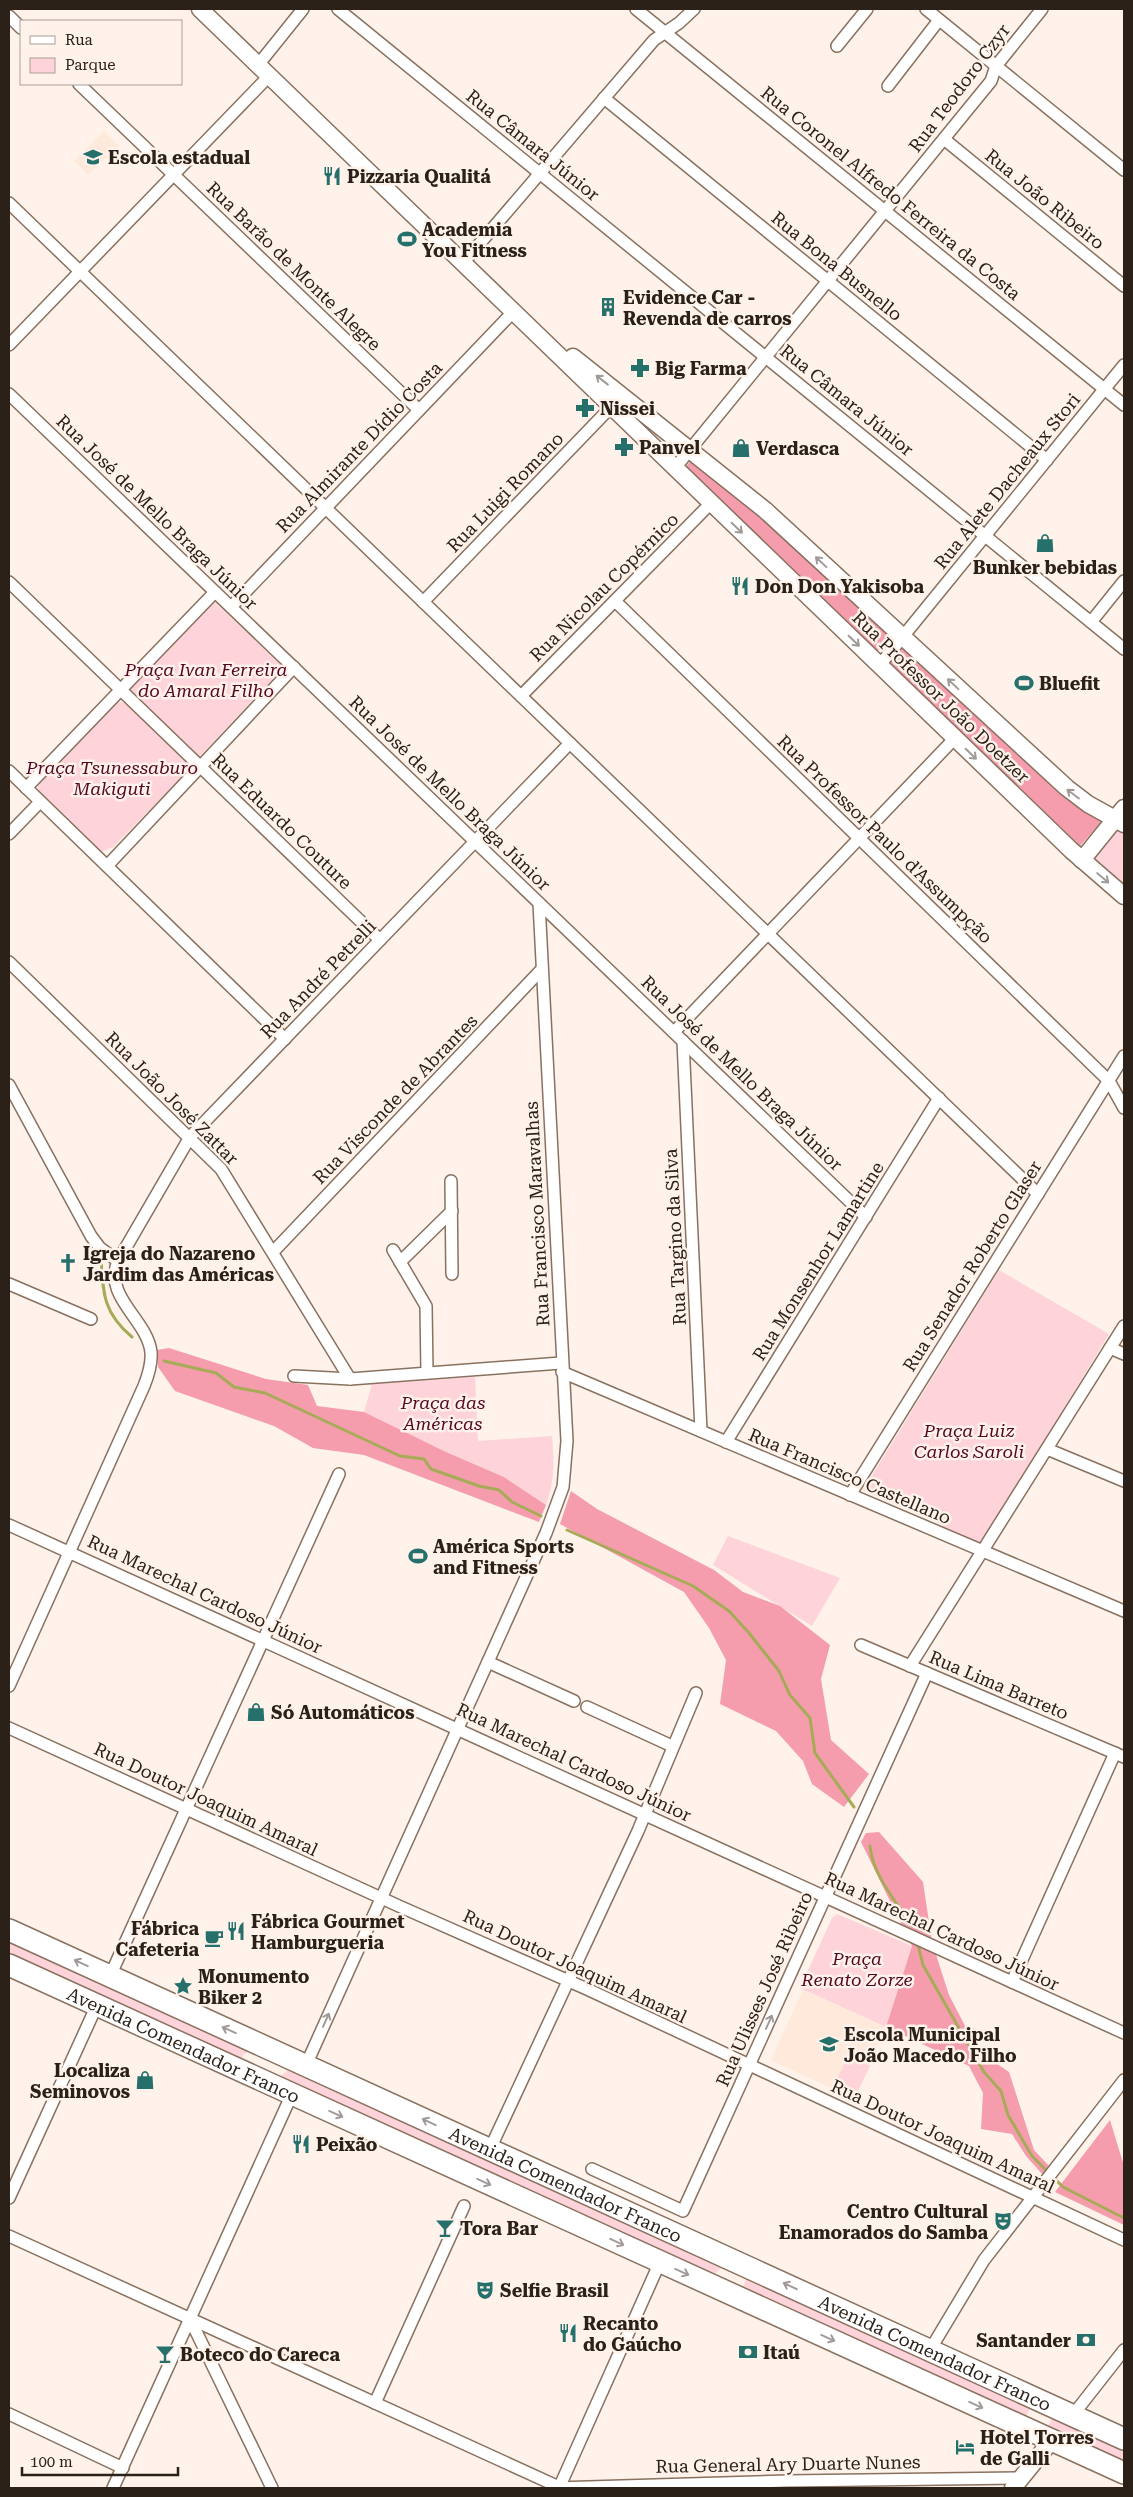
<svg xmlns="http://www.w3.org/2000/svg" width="1133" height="2497" font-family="'Roboto Serif',serif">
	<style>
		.built { fill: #fee9da }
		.green { fill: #fed3da }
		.forest { fill: #f59dad }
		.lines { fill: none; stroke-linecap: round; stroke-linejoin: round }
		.stream { stroke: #a7ab58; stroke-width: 3 }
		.street-casing { stroke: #89715f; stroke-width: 14 }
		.secondary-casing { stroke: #89715f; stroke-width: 19 }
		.highway-casing { stroke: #89715f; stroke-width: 24 }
		.street { stroke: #fff; stroke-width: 11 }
		.secondary { stroke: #fff; stroke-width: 16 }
		.highway { stroke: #fff; stroke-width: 21 }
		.oneway { stroke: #a09b98 }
		.labels { text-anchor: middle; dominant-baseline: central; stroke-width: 5; stroke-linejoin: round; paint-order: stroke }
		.street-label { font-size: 18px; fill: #2b2119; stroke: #fef2ea }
		.poi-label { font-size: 18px; font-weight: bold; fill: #2b2119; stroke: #fef2ea; text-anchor: start }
		.park-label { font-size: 18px; font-style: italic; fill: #550622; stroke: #fef2ea }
	</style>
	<rect width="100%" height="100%" fill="#fef2ea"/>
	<g class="built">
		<polygon points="104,131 119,146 88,175 74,161"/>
		<polygon points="803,1990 886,2027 855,2099 771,2060"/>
	</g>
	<g class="green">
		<polygon points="213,601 284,667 199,757 128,691"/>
		<polygon points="120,702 130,705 187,761 187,768 184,775 113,847 101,852 39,794 38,787 40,781 115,703"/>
		<polygon points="1118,830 1124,833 1124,886 1092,860"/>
		<polygon points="999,1270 1109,1334 981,1545 942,1529 943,1525 863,1490"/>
		<path d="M 475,1377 L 478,1441 L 552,1436 C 554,1461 555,1481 546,1505 L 504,1477 L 446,1452 L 364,1412 L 372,1384 Z"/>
		<polygon points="728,1536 840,1578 812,1626 713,1565"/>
		<polygon points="837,1914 912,1946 886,2027 800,1988 832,1918"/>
		<polygon points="9,1938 252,2049 243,2055 241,2062 9,1957"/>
		<polygon points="848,2056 870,2066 856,2095 834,2085"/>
		<polygon points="288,2070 386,2115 444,2136 721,2263 721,2268 713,2276 280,2077"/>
		<polygon points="747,2274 1032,2404 1024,2421 739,2288 744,2285"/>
		<polygon points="1054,2414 1124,2445 1124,2466 1046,2430"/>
	</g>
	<g class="forest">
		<polygon points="694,458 891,634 877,652 685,467"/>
		<polygon points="903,648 1087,813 1102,821 1080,846 890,663"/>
		<polygon points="169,1348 266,1379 308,1385 317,1406 364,1412 446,1452 504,1477 546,1505 539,1522 364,1455 313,1448 274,1426 175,1391 158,1367 157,1350"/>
		<polygon points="571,1491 597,1509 714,1570 743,1592 780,1606 830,1645 821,1679 831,1740 869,1774 844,1807 812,1784 803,1761 776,1731 720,1704 726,1660 709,1628 684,1592 560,1524"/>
		<polygon points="879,1832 923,1882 932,1942 949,1995 978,2051 1009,2072 1034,2150 1050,2167 1043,2175 1026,2156 1012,2134 981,2129 983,2093 969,2066 886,2027 912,1946 861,1842 866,1833"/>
		<polygon points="1110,2120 1124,2166 1124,2225 1055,2192"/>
	</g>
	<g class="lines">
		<g class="stream">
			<path d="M 101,1258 C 103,1293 103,1313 132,1337"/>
			<polyline points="164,1361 216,1373 234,1387 265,1393 400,1456 424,1459 431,1469 479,1486 499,1490 512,1502 541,1516"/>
			<polyline points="567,1530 693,1586 729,1611 749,1633 779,1671 790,1695 810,1718 815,1753 854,1807"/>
			<path d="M 870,1846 C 872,1874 897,1903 912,1926"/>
			<polyline points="918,1945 923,1965 984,2072 1001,2091 1008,2115 1032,2156 1048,2172"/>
			<polyline points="1052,2176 1063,2187 1124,2218"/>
		</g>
		<g class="street-casing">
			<g id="street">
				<polyline points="338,9 1124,649"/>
				<polyline points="636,9 1124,405"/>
				<polyline points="926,9 1124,170"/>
				<polyline points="9,16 21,28"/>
				<polyline points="837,46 867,9"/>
				<polyline points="258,65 303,9"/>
				<polyline points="79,84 419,410"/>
				<polyline points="888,86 939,20"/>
				<polyline points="604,98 1047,460"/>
				<polyline points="944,139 1124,286"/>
				<polyline points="9,203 1038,1194"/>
				<polyline points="463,263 654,40 679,23 694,9"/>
				<polyline points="9,345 269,76"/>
				<polyline points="9,394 866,1217"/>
				<polyline points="675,468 991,81 996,66 1042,9"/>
				<polyline points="9,582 380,940"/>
				<polyline points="615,601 1109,1081 1124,1108"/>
				<polyline points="423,602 611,407"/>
				<polyline points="231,607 513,312"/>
				<polyline points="1091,622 1124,581"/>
				<polyline points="879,666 1124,365"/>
				<polyline points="521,696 711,503"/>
				<polyline points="9,771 285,1039"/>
				<polyline points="26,788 215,592"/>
				<polyline points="9,834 40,802"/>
				<polyline points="107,866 294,667"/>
				<polyline points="9,962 221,1169 350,1379"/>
				<polyline points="674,1032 955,738"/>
				<polyline points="683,1041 701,1431"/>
				<path d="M 9,1085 L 91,1236 L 100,1248 L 118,1261 C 103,1297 147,1319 151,1352 C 152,1364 148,1376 144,1386 L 9,1686"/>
				<polyline points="451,1181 452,1274"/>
				<polyline points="393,1250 426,1306 427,1373"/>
				<polyline points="273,1252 542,969"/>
				<polyline points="118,1261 190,1137 570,743"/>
				<polyline points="400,1262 452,1211"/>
				<polyline points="9,1284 91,1319"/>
				<polyline points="1110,1348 1124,1354"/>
				<polyline points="562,1372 1124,1611"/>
				<polyline points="294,1376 350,1379 561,1363"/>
				<polyline points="726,1442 939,1098"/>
				<polyline points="1047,1449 1124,1481"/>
				<polyline points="850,1495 1124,1056"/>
				<polyline points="9,1525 1124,2033"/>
				<polyline points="861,1645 1124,1757"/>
				<polyline points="488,1662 574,1701"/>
				<polyline points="910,1666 1124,1326"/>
				<polyline points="587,1707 672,1746"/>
				<polyline points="9,1728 401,1907 587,1989 1124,2240"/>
				<polyline points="110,1976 339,1474"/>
				<polyline points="1012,1982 1115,1753"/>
				<polyline points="306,2065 546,1533 563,1487 567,1441 539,903"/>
				<polyline points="490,2149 638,1831 696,1693"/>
				<polyline points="592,2169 683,2211 927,1673"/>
				<polyline points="9,2198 97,2005"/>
				<polyline points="9,2236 559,2487"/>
				<polyline points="190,2319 272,2488"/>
				<polyline points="930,2350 984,2260 1124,2080"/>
				<polyline points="375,2403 464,2206"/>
				<polyline points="9,2414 123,2468"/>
				<polyline points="1073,2415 1124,2350"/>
				<polyline points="113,2488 292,2094"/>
				<polyline points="555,2488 788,2481 1021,2478"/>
				<polyline points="559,2488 660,2262"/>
			</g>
		</g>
		<g class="secondary-casing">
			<g id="secondary">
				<polyline points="200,9 1071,850 1124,896"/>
				<polyline points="573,357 765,510 1067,788 1088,804 1124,824"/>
				<polyline points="1082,860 1124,808"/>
				<polyline points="1013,2488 1052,2440"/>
			</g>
		</g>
		<g class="highway-casing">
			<g id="highway">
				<path id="s1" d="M 9,1930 L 1124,2439"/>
				<path id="s2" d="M 9,1965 L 1124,2473"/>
			</g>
		</g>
		<use href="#street" class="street"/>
		<use href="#secondary" class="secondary"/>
		<use href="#highway" class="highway"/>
	</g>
	<defs><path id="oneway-shaft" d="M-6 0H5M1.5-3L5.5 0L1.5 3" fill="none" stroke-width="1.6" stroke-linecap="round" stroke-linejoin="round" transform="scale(1.25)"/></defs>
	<g class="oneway">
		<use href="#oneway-shaft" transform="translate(602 380) rotate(-142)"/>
		<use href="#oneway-shaft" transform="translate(737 528) rotate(44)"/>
		<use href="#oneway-shaft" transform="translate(821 562) rotate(-137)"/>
		<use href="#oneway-shaft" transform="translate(854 641) rotate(44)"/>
		<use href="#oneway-shaft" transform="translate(953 684) rotate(-137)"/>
		<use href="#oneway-shaft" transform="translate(971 754) rotate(44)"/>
		<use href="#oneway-shaft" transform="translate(1073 794) rotate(-143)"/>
		<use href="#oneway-shaft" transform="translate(1103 878) rotate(40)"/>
		<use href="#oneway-shaft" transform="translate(81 1963) rotate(-155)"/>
		<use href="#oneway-shaft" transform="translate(326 2020) rotate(-66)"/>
		<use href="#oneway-shaft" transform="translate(769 2022) rotate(-66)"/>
		<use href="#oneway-shaft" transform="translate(229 2030) rotate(-156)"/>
		<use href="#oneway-shaft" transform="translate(336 2114) rotate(24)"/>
		<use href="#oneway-shaft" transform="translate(429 2122) rotate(-155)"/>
		<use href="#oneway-shaft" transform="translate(484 2182) rotate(24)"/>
		<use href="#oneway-shaft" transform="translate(617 2242) rotate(25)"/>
		<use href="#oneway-shaft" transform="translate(682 2272) rotate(24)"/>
		<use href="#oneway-shaft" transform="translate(790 2286) rotate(-155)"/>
		<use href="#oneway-shaft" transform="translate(828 2338) rotate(24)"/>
		<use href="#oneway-shaft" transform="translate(976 2405) rotate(24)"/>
	</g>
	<defs>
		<g id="school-bare" transform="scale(1.5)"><path d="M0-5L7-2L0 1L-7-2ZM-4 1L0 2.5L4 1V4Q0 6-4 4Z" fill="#26706b" stroke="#fef2ea" stroke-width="2.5" paint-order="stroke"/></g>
		<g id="restaurant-bare" transform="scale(1.5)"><path d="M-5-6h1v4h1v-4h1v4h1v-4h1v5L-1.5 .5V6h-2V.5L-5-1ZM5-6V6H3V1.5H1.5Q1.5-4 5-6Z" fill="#26706b" stroke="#fef2ea" stroke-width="2.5" paint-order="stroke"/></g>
		<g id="stadium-bare" transform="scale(1.5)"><path d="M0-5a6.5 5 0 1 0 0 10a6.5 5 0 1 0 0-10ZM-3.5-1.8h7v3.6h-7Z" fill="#26706b" stroke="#fef2ea" stroke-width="2.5" paint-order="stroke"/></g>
		<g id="building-bare" transform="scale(1.5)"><path d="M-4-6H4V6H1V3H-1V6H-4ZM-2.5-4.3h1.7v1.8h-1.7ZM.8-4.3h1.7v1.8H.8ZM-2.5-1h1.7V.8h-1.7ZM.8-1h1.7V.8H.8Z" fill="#26706b" stroke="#fef2ea" stroke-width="2.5" paint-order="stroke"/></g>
		<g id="pharmacy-bare" transform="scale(1.5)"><path d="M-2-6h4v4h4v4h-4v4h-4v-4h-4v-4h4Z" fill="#26706b" stroke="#fef2ea" stroke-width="2.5" paint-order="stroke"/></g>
		<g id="shop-bare" transform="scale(1.5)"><path d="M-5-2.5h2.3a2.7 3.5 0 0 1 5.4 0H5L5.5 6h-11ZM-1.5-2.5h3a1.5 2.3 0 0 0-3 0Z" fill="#26706b" stroke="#fef2ea" stroke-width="2.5" paint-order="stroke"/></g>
		<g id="church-bare" transform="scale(1.5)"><path d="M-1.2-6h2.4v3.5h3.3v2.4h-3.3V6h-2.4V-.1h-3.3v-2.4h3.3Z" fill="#26706b" stroke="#fef2ea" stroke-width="2.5" paint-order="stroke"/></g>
		<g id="cafe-bare" transform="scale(1.5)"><path d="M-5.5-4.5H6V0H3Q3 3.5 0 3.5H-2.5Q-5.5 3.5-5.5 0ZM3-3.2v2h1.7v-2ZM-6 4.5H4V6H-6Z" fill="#26706b" stroke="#fef2ea" stroke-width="2.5" paint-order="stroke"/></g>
		<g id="sight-bare" transform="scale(1.5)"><path d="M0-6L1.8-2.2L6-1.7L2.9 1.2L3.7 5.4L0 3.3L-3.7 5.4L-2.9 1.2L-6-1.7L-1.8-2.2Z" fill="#26706b" stroke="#fef2ea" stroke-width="2.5" paint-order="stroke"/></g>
		<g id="theatre-bare" transform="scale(1.5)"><path d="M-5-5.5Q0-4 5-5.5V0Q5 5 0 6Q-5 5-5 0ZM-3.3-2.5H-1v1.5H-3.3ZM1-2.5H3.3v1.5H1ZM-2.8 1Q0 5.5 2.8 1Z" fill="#26706b" stroke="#fef2ea" stroke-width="2.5" paint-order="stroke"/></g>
		<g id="bar-bare" transform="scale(1.5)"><path d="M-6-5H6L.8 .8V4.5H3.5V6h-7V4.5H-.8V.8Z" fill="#26706b" stroke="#fef2ea" stroke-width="2.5" paint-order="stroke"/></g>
		<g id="bank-bare" transform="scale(1.5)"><path d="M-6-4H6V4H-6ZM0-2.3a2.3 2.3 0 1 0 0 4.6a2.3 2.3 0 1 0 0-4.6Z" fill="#26706b" stroke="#fef2ea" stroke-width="2.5" paint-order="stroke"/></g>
		<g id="hotel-bare" transform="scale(1.5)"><path d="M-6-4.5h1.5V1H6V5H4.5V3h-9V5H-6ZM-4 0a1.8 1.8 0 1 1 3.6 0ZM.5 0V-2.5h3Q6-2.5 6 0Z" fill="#26706b" stroke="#fef2ea" stroke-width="2.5" paint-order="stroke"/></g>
	</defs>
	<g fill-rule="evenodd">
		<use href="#school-bare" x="93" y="157"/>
		<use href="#restaurant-bare" x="332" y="176"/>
		<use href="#stadium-bare" x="407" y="239"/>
		<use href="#building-bare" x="608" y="307"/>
		<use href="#pharmacy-bare" x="640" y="368"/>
		<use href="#pharmacy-bare" x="585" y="408"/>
		<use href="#pharmacy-bare" x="624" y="447"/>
		<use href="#shop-bare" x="741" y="448"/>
		<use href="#shop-bare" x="1045" y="543"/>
		<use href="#restaurant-bare" x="740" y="586"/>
		<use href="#stadium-bare" x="1024" y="683"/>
		<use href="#church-bare" x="68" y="1263"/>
		<use href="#stadium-bare" x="418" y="1556"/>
		<use href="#shop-bare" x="256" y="1712"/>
		<use href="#restaurant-bare" x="236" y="1931"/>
		<use href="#cafe-bare" x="214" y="1938"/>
		<use href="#sight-bare" x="183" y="1986"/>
		<use href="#school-bare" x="829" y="2044"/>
		<use href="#shop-bare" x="145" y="2080"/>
		<use href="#restaurant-bare" x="301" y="2144"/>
		<use href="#theatre-bare" x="1003" y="2221"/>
		<use href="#bar-bare" x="445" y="2228"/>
		<use href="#theatre-bare" x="485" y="2290"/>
		<use href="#restaurant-bare" x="568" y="2333"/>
		<use href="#bank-bare" x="1086" y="2340"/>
		<use href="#bank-bare" x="748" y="2352"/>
		<use href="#bar-bare" x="165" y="2354"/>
		<use href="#hotel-bare" x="965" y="2447"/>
	</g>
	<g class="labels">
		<g class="street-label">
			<text transform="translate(959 88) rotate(-53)">Rua Teodoro Czyr</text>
			<text transform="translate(533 145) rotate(39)">Rua Câmara Júnior</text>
			<text transform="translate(891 193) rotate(39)">Rua Coronel Alfredo Ferreira da Costa</text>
			<text transform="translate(1045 199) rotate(39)">Rua João Ribeiro</text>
			<text transform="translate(294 266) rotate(44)">Rua Barão de Monte Alegre</text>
			<text transform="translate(837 266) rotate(39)">Rua Bona Busnello</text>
			<text transform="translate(847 400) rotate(39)">Rua Câmara Júnior</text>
			<text transform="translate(359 447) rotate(-46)">Rua Almirante Dídio Costa</text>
			<text transform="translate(1007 481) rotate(-51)">Rua Alete Dacheaux Stori</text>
			<text transform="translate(505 492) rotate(-46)">Rua Luigi Romano</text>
			<text transform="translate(157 512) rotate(44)">Rua José de Mello Braga Júnior</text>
			<text transform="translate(604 587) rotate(-45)">Rua Nicolau Copérnico</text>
			<text transform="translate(941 697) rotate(44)">Rua Professor João Doetzer</text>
			<text transform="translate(450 793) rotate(44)">Rua José de Mello Braga Júnior</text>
			<text transform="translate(282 821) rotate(44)">Rua Eduardo Couture</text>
			<text transform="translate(885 839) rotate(44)">Rua Professor Paulo d'Assumpção</text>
			<text transform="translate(318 979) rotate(-46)">Rua André Petrelli</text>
			<text transform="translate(742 1073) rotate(44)">Rua José de Mello Braga Júnior</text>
			<text transform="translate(172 1098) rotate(45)">Rua João José Zattar</text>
			<text transform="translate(395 1099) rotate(-46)">Rua Visconde de Abrantes</text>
			<text transform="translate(537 1214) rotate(-93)">Rua Francisco Maravalhas</text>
			<text transform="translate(675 1237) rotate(-93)">Rua Targino da Silva</text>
			<text transform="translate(818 1261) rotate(-58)">Rua Monsenhor Lamartine</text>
			<text transform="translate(972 1266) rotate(-58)">Rua Senador Roberto Glaser</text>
			<text transform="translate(850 1476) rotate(23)">Rua Francisco Castellano</text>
			<text transform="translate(205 1594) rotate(25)">Rua Marechal Cardoso Júnior</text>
			<text transform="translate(999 1685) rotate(23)">Rua Lima Barreto</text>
			<text transform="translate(574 1762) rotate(25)">Rua Marechal Cardoso Júnior</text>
			<text transform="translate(206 1799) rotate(25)">Rua Doutor Joaquim Amaral</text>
			<text transform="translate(942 1931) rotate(25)">Rua Marechal Cardoso Júnior</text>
			<text transform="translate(575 1966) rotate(25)">Rua Doutor Joaquim Amaral</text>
			<text transform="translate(764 1989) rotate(-66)">Rua Ulisses José Ribeiro</text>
			<text stroke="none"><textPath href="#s2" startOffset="192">Avenida Comendador Franco</textPath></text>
			<text transform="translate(943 2136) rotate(25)">Rua Doutor Joaquim Amaral</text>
			<text stroke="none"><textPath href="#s1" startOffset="612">Avenida Comendador Franco</textPath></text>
			<text stroke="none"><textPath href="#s1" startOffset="1018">Avenida Comendador Franco</textPath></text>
			<text transform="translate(788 2464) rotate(-1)">Rua General Ary Duarte Nunes</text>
		</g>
		<g class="poi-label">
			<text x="108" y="157">Escola estadual</text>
			<text x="347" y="176">Pizzaria Qualitá</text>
			<text x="422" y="229">Academia<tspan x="422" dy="21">You Fitness</tspan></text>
			<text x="623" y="297">Evidence Car -<tspan x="623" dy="21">Revenda de carros</tspan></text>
			<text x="655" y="368">Big Farma</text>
			<text x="600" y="408">Nissei</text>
			<text x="639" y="447">Panvel</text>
			<text x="756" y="448">Verdasca</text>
			<text x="1045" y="567" text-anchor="middle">Bunker bebidas</text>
			<text x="755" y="586">Don Don Yakisoba</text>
			<text x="1039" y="683">Bluefit</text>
			<text x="83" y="1253">Igreja do Nazareno<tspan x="83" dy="21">Jardim das Américas</tspan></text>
			<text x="433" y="1546">América Sports<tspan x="433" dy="21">and Fitness</tspan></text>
			<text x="271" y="1712">Só Automáticos</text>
			<text x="251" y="1921">Fábrica Gourmet<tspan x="251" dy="21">Hamburgueria</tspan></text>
			<text x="199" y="1928" text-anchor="end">Fábrica<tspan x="199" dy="21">Cafeteria</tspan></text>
			<text x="198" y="1976">Monumento<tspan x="198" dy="21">Biker 2</tspan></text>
			<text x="844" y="2034">Escola Municipal<tspan x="844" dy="21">João Macedo Filho</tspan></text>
			<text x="130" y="2070" text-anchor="end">Localiza<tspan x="130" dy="21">Seminovos</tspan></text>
			<text x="316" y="2144">Peixão</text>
			<text x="988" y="2211" text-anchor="end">Centro Cultural<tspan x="988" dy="21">Enamorados do Samba</tspan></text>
			<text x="460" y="2228">Tora Bar</text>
			<text x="500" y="2290">Selfie Brasil</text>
			<text x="583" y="2323">Recanto<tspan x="583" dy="21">do Gaúcho</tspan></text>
			<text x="1071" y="2340" text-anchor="end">Santander</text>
			<text x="763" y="2352">Itaú</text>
			<text x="180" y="2354">Boteco do Careca</text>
			<text x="980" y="2437">Hotel Torres<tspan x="980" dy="21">de Galli</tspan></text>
		</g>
		<g class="park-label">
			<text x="206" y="669">Praça Ivan Ferreira<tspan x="206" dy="21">do Amaral Filho</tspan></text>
			<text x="112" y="767">Praça Tsunessaburo<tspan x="112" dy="21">Makiguti</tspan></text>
			<text x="443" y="1402">Praça das<tspan x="443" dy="21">Américas</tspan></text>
			<text x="969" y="1430">Praça Luiz<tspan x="969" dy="21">Carlos Saroli</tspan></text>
			<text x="857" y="1958">Praça<tspan x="857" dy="21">Renato Zorze</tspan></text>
		</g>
	</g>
	<rect width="1133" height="2497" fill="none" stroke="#2b2119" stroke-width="20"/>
	<rect x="20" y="20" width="162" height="65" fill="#fef2ea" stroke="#aa9e96"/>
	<rect x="30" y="36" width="25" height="8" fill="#ffffff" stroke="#aa9e96"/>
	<text x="65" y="45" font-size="15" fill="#2b2119">Rua</text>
	<rect x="30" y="58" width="25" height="15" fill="#fed3da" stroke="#aa9e96"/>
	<text x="65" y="70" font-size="15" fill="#2b2119">Parque</text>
	<path d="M22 2467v8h156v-8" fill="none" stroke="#2b2119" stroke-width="2.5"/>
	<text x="30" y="2467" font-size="15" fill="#2b2119" stroke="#fef2ea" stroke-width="4" paint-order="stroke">100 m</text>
</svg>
